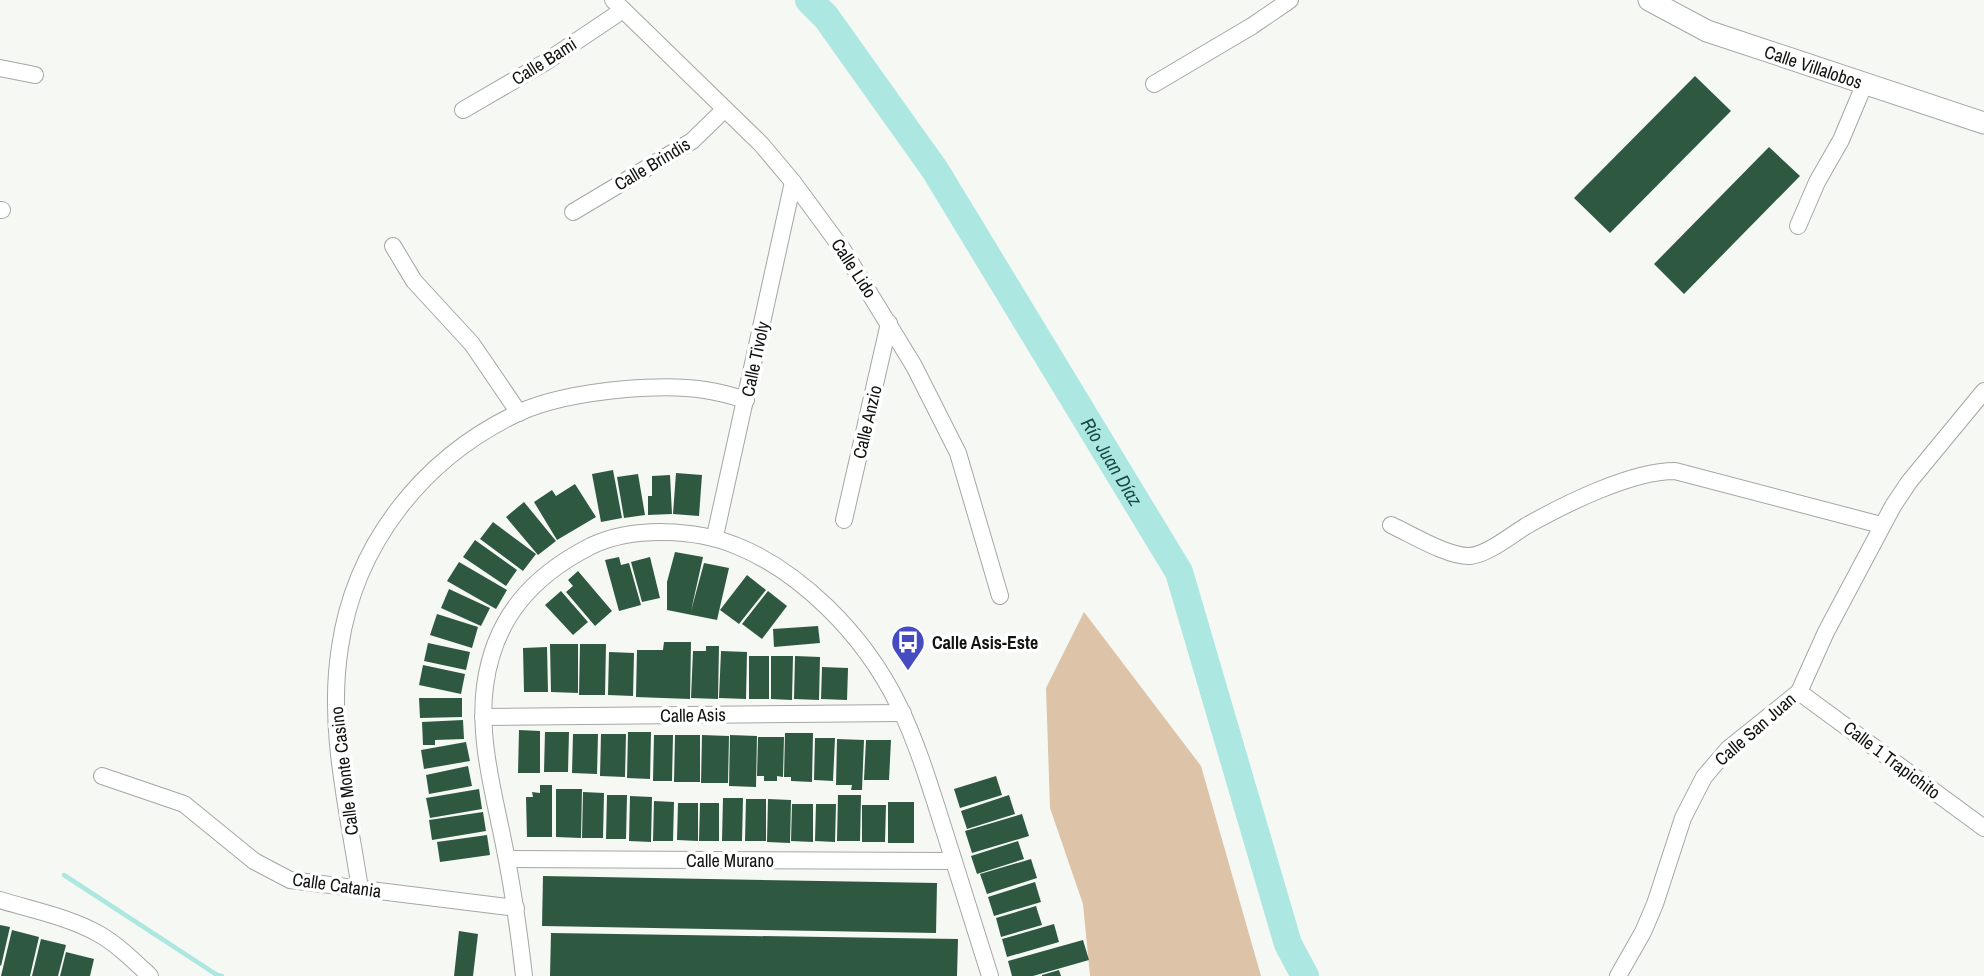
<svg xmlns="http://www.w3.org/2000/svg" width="1984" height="976" font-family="'Archivo Narrow',sans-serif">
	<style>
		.green { fill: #ddc3a7 }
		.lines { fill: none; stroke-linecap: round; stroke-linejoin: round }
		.stream { stroke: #ace8e1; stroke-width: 4.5 }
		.river { stroke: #ace8e1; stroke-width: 28 }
		.building { fill: #2f5841 }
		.minor-casing { stroke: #a5a7a3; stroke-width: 18 }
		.major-casing { stroke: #a5a7a3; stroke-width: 23 }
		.minor { stroke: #fff; stroke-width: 16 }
		.major { stroke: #fff; stroke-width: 21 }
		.labels { text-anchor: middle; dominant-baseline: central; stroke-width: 7; stroke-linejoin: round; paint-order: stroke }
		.street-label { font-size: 18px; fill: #121211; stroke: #fff }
		.poi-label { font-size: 18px; font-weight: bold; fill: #121211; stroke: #fff; text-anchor: start }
		.water-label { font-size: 19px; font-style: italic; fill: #184b47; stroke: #fff }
	</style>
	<rect width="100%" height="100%" fill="#f6f8f3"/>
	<polygon class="green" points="1084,612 1201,766 1261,976 1090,976 1083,904 1050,808 1046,688"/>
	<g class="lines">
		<polyline class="stream" points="64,875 217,975 222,976"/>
		<path class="river" id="s1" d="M 809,0 L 826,17 L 935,170 L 1179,572 L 1288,944 L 1305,976"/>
	</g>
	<g class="building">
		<polygon points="1695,76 1731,111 1610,233 1574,198"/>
		<polygon points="1769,147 1800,176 1684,294 1654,264"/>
		<polygon points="613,470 622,518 601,522 592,474"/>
		<polygon points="676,473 702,475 699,516 673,514"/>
		<polygon points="638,474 645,515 624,518 617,477"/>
		<polygon points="670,475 672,514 648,515 648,496 652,496 652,476"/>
		<polygon points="575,484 596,517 557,540 534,502 552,490 556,496"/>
		<polygon points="524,502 556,541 538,555 506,517"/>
		<polygon points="493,522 536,554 523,571 480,539"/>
		<polygon points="475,540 517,570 506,586 463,557"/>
		<polygon points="675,552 703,557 691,611 704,563 729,568 717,620 667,610 667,582"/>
		<polygon points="619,557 621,565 629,563 641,605 619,611 605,560"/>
		<polygon points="650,557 660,598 642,602 631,562"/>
		<polygon points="459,562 507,590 496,609 447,581"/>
		<polygon points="578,571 612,611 595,626 566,592 573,586 568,580"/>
		<polygon points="747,575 766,590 739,624 720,610"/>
		<polygon points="449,589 490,608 481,626 441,608"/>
		<polygon points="561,591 588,622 573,635 545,605"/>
		<polygon points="768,591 787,606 762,639 742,624"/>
		<polygon points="437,614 478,627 472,648 430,635"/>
		<polygon points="818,626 820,643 774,647 773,629"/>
		<polygon points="664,642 691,642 690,699 636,697 637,650 663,650"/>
		<polygon points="428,643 470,652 466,670 424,661"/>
		<polygon points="550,644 578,644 578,693 551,692"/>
		<polygon points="580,644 606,644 605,695 579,695"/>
		<polygon points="706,646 719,646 718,699 691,698 693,651 706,651"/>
		<polygon points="547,647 548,692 524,692 523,648"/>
		<polygon points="721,651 747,652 746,699 719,698"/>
		<polygon points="609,652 634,653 633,696 608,695"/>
		<rect x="749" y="656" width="20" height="43"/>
		<polygon points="771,656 793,656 792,700 771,699"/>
		<polygon points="795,656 820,657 819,700 794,699"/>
		<polygon points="423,665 465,674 461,694 419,685"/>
		<polygon points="822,667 848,668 847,700 821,699"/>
		<polygon points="419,698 462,698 462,717 420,718"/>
		<polygon points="463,720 464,739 435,740 435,745 423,745 422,722"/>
		<polygon points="519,730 540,731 540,773 518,773"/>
		<polygon points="545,732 569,732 568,772 544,772"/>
		<polygon points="628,732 651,732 650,779 627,778"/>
		<polygon points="785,733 813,733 812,782 791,781 791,777 784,777"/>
		<polygon points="573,734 598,734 597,774 572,773"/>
		<polygon points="601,734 626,734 625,777 600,776"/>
		<polygon points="654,735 673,735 672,781 653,781"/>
		<polygon points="675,735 700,735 700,782 674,782"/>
		<polygon points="702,735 729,736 728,783 701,783"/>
		<polygon points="730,735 757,736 756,787 729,786"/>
		<polygon points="758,737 784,737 783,777 777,776 777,781 764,781 764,776 757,776"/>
		<polygon points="815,738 835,738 833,781 814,780"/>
		<polygon points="837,739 864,740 862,790 851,790 852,785 836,785"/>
		<polygon points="866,740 891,740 889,780 864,780"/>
		<polygon points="466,742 470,761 424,769 421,750"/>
		<polygon points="468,766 472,786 429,794 426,775"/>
		<polygon points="996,776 1002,795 960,808 954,789"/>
		<polygon points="540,785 552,785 552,837 527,837 526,797 533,797 532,792 540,793"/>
		<polygon points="479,789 482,809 430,818 426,798"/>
		<polygon points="556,789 582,789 581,838 556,837"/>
		<polygon points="583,792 604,793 603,838 582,838"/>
		<polygon points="607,795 627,795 626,839 606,839"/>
		<polygon points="838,795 861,795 860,841 837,841"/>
		<polygon points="1009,795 1015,814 967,829 961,811"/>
		<polygon points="630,796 652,797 651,842 629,841"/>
		<polygon points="723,798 743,798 742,841 722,841"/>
		<polygon points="746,799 766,799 766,841 745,841"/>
		<polygon points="768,799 791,800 790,843 767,842"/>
		<polygon points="654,801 674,802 673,841 653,841"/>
		<rect x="888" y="802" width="26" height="41"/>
		<polygon points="678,803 698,803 698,841 677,840"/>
		<polygon points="700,803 719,803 719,841 699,841"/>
		<polygon points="792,804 813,804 813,842 791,841"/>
		<polygon points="816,804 836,804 835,842 815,841"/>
		<polygon points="862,805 886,805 885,842 862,842"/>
		<polygon points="483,812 486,831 432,840 429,820"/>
		<polygon points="1022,814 1029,836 972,853 965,831"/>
		<polygon points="487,835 490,855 440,862 437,842"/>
		<polygon points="1018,841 1024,859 977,874 971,856"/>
		<polygon points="1031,859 1037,878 987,894 980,874"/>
		<polygon points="543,876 937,883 936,933 542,926"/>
		<polygon points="1035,882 1041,902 994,916 988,897"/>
		<polygon points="1036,906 1042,925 1001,937 996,918"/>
		<polygon points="1054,924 1059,942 1007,957 1002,939"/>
		<polygon points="0,925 10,927 1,966 0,965"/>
		<polygon points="12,930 39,937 30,976 1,976"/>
		<polygon points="459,931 478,934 473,976 454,976"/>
		<polygon points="551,933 958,939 957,976 550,976"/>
		<polygon points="41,939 66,945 58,976 32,976"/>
		<polygon points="1083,940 1089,960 1033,976 1012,976 1008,961"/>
		<polygon points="66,952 94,959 90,976 60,976"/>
		<polygon points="1059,970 1061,976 1042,976 1042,975"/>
	</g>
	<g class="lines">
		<g class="minor-casing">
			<g id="minor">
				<polyline points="613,0 761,144 793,182 843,250 914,366 958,453 1000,596"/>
				<polyline points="0,68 35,75"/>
				<polyline points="1154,84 1252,26 1290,0"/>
				<polyline points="463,110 544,63 623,10"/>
				<polyline points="0,210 2,210"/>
				<polyline points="573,212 692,141 725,109"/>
				<polyline points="1798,226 1817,182 1841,140 1865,83"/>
				<polyline points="393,246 414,281 472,344 519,413"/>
				<polyline points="844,520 889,323"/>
				<path d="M 1391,525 C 1411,534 1448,557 1470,556 C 1488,554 1510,536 1526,526 C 1565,504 1631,471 1675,471 L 1881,525"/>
				<polyline points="715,536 793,182"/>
				<polyline points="1799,692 1984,828"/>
				<polyline points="483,717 903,713"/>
				<polyline points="102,776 184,804 254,861 290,880 516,908"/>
				<polyline points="507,859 953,861"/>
				<path d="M 360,889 C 348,809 327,728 340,647 C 355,544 423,458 518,413 C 548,399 593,392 626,389 C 652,387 679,386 705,390 C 719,392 733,396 746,400"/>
				<path d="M 0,900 C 32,910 69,917 99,934 C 118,945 134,961 150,976"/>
				<path d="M 524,976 C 519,932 513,889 504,845 C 494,794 478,738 485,686 C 494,618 532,576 591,546 C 633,526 696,529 737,546 C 772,560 800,581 827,607 C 898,676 916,742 945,833 C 960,881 975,928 990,976"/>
				<polyline points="1618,976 1643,932 1655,904 1683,818 1704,777 1728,749 1799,692 1826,632 1893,506 1909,482 1984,391"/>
			</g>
		</g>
		<g class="major-casing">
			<g id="major">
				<path id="s2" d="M 1649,0 L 1707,31 L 1984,123"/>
			</g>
		</g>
		<use href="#minor" class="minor"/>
		<use href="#major" class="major"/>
	</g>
	<defs>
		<g id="bus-pin" transform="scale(1.75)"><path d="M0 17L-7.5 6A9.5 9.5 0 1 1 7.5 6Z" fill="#454bc0" stroke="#fff"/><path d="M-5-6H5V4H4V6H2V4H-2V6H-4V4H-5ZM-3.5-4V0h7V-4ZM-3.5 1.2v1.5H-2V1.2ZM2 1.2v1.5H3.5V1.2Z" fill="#fff"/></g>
	</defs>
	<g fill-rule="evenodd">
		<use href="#bus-pin" x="908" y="642"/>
	</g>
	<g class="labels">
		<g class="street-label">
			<text transform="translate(544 61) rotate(-32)">Calle Bami</text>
			<text stroke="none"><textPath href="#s2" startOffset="178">Calle Villalobos</textPath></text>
			<text transform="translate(652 164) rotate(-31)">Calle Brindis</text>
			<text transform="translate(854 268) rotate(57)">Calle Lido</text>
			<text transform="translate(755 359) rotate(-78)">Calle Tivoly</text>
			<text transform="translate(867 422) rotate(-77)">Calle Anzio</text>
			<text transform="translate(693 715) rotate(-1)">Calle Asis</text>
			<text transform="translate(1755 729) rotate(-41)">Calle San Juan</text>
			<text transform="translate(1892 760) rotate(37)">Calle 1 Trapichito</text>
			<text transform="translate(344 771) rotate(-97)">Calle Monte Casino</text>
			<text x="730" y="860">Calle Murano</text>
			<text transform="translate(337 885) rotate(8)">Calle Catania</text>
		</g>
		<g class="poi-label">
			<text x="932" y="642">Calle Asis-Este</text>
		</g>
		<g class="water-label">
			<text stroke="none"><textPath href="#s1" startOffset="553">Río Juan Díaz</textPath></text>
		</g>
	</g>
</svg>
